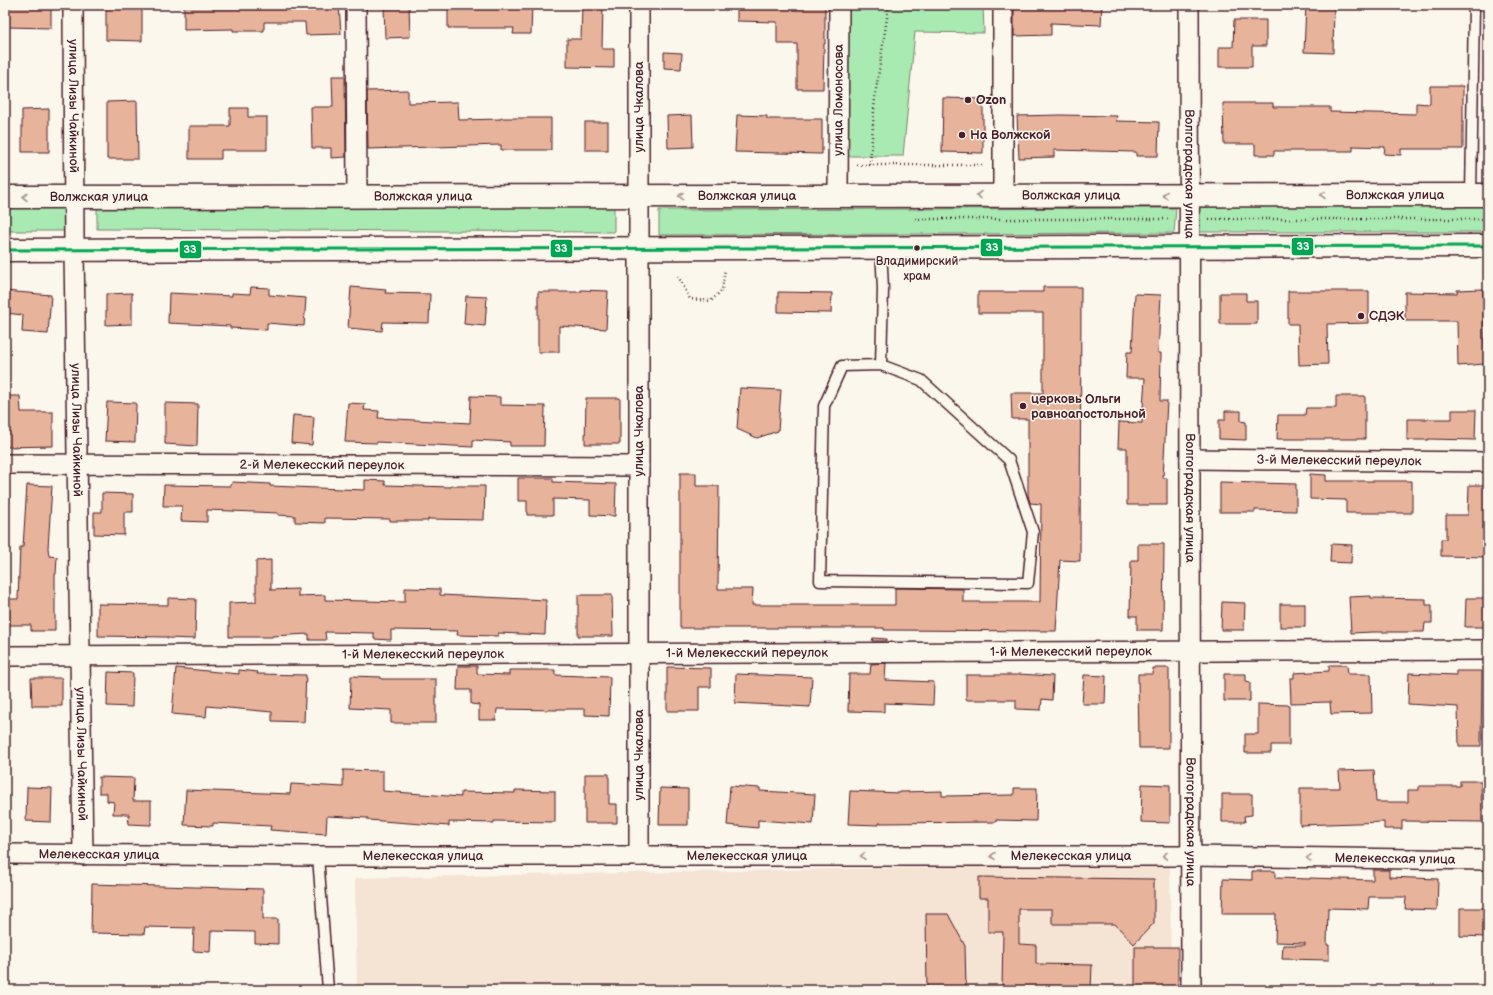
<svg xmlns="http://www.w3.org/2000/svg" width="1493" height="995" font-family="'Balsamiq Sans',sans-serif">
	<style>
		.built { fill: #f5e3d4 }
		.green { fill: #a9e9b2; stroke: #7a846e }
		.building { fill: #e8b39b; stroke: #4a1f2b }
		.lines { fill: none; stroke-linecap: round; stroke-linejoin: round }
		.service-casing { stroke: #4a1f2b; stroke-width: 13 }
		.minor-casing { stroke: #4a1f2b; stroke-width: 22 }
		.secondary-casing { stroke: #4a1f2b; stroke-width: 25 }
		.path { stroke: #4a1f2b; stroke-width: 2.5; stroke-dasharray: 1 3; stroke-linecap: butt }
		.service { stroke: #fbf7ec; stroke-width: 10 }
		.minor { stroke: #fbf7ec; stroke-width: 19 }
		.secondary { stroke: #fbf7ec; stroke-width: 22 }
		.bus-1-casing { stroke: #fbf7ec; stroke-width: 6 }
		.bus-1 { stroke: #00a651; stroke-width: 3 }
		.oneway { stroke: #ab9695 }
		.poi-dot { fill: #4a1f2b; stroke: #fbf7ec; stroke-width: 1.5 }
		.labels { text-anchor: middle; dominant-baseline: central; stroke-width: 3; stroke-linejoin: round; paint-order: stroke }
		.bus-label { font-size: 12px; fill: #4a1f2b; stroke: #fbf7ec }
		.street-label { font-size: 13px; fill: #4a1f2b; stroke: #fbf7ec }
		.poi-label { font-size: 13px; font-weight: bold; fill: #4a1f2b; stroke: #fbf7ec; text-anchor: start }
		.line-badge { stroke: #fbf7ec; stroke-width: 1.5 }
		.badge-label { font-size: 11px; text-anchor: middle; font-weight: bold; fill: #fff }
	</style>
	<rect width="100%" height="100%" fill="#fbf7ec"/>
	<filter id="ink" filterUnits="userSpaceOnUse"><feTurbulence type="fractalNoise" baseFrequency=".025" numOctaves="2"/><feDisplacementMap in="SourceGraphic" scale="8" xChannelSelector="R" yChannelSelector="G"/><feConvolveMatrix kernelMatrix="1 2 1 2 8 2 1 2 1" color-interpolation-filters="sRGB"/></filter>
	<g filter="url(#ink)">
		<polygon class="built" points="1170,863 1171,990 357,990 355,878"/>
		<g class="green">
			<polygon points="842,5 983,5 984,33 915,32 903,156 842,156"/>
			<polygon points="97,204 614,206 614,232 97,229"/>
			<rect x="1195" y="204" width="293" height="28"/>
			<rect x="5" y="206" width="59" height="25"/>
			<polygon points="1176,208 1174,233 659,235 659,210"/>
		</g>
		<g class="building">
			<polygon points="8,5 51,5 51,28 7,27"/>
			<polygon points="106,5 142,5 142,41 106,40"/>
			<polygon points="184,5 339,5 341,34 306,35 305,22 264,22 264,31 233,31 233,29 184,30"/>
			<polygon points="384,5 409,5 410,37 385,38"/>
			<polygon points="448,5 532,5 531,34 513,34 514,28 448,28"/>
			<polygon points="582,5 603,5 602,49 614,49 614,68 567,67 567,39 581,39"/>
			<polygon points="737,5 825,5 825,44 824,44 823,89 797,89 797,44 777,44 777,22 737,21"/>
			<polygon points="1014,5 1102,5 1101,25 1051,23 1051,35 1014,36"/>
			<polygon points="1306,5 1334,5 1333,53 1304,52"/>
			<polygon points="1234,20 1266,20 1266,46 1252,46 1252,67 1219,67 1219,47 1233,47"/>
			<polygon points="664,52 682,53 681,69 664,68"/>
			<polygon points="332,76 345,76 346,157 331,158 331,148 312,148 311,107 333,107"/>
			<polygon points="1430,86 1463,86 1463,149 1401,149 1401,155 1384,154 1385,147 1353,146 1353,151 1274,151 1274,155 1255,155 1255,144 1224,144 1223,103 1273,103 1273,107 1330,107 1330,112 1416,114 1416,103 1430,104"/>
			<polygon points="408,90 408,103 458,102 459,120 501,119 501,118 551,118 551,150 501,150 501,145 368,149 367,91"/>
			<polygon points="943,98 983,99 983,153 942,152"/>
			<polygon points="137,101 138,159 107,159 107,102"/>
			<polygon points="230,108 248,108 248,117 267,117 267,150 221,150 221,159 189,159 189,126 230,126"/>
			<polygon points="49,109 49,152 22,152 22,110"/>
			<polygon points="692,115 693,147 668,148 667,116"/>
			<polygon points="737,115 767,116 767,119 822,119 822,154 735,152"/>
			<polygon points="1060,115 1117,116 1116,121 1159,122 1158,156 1136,156 1136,152 1054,150 1054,157 1019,158 1017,116"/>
			<rect x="585" y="122" width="23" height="28"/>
			<polygon points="251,287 269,288 269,295 306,298 304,326 267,323 267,330 230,328 230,326 168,323 169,293 232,296 232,293 250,294"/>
			<polygon points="351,287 386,290 385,293 430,294 429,323 383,322 382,331 348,328"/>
			<polygon points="1043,287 1081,287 1080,561 1060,560 1056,631 884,630 884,628 680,628 680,473 696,473 696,486 719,486 718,589 753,589 752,605 895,605 895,588 963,589 963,602 1040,602 1041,504 1030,503 1028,495 1028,419 1012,419 1011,393 1043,393 1043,313 978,313 978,292 1043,292"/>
			<polygon points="1483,289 1485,364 1458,366 1457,321 1405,321 1405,292 1457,293 1457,290"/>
			<polygon points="581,290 608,291 606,329 559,326 559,352 538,352 538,292 581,292"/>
			<polygon points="5,291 51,295 48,334 22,332 23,315 5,313"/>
			<polygon points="1288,291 1369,291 1369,323 1327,324 1328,364 1299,365 1298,324 1288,324"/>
			<polygon points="778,292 832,293 831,313 778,312"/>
			<polygon points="132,293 132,324 106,325 106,294"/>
			<polygon points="1220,293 1246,293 1246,301 1257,301 1257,324 1220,324"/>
			<polygon points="1135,294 1161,295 1158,353 1161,353 1160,401 1167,401 1163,478 1167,478 1167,505 1127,505 1127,448 1118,448 1119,422 1142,423 1145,378 1126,378 1127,352 1132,352"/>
			<polygon points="466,296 487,297 485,326 464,324"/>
			<polygon points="740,388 781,390 778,431 757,438 737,429"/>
			<polygon points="5,396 20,396 21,412 53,412 53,446 5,447"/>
			<polygon points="471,396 500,397 500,405 545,406 544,446 510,446 510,442 473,440 473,447 377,442 377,443 345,442 348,403 365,404 364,410 379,411 378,418 470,423"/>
			<polygon points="1336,396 1365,396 1365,439 1277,439 1278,415 1305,415 1306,408 1336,408"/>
			<polygon points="586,398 620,398 620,444 585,444"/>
			<polygon points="107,402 136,403 135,442 105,441"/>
			<polygon points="165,403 198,404 197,446 165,444"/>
			<polygon points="1452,410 1476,410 1475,440 1428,439 1428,440 1407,440 1407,419 1452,419"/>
			<polygon points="1225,411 1241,411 1241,421 1246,422 1246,440 1219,439 1219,420 1225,420"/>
			<polygon points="293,415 314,417 312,445 291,443"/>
			<polygon points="1310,474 1326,475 1326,481 1412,481 1412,513 1346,513 1346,500 1310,499"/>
			<polygon points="518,478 553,478 553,482 616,484 615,516 590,515 590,500 553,499 553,515 527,515 527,501 518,501"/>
			<polygon points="365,480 385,481 385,485 451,487 451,486 485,486 484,520 428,519 428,521 390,521 390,519 325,518 325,523 295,522 295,516 278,515 278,513 207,510 207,522 181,521 182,506 163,506 164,485 231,486 232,482 270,484 270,486 365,490"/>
			<polygon points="1220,482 1296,484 1296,511 1255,510 1255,512 1220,512"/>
			<polygon points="27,485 52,486 48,548 49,556 57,557 56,574 55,574 55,631 31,631 31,625 9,625 9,599 18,599 20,547 23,547"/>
			<polygon points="1469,485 1488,485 1488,557 1441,556 1441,539 1446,539 1446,515 1468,515"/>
			<polygon points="102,493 133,494 133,512 124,512 124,535 94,534 94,512 102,512"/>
			<polygon points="1138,544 1164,544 1163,630 1137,630 1137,616 1130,616 1131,560 1138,560"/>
			<polygon points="1331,544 1352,545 1351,563 1330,562"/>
			<polygon points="271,560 271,590 298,589 298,596 325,595 325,600 405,602 405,588 440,589 440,595 546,600 545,635 498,633 498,636 457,635 458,631 391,630 391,640 374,639 374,633 325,632 326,640 309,640 309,634 272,636 272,637 229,637 229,603 256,602 256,561"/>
			<polygon points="578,595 612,595 613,636 578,636"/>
			<polygon points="1371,596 1371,598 1426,599 1426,605 1432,605 1432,623 1425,623 1424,632 1373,632 1351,633 1349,597"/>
			<polygon points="168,598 196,599 195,639 167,638 167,637 98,636 98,604 168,605"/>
			<polygon points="1466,598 1488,598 1488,627 1465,627"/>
			<polygon points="1222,602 1245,603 1244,630 1221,630"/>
			<rect x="1280" y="604" width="25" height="23"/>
			<polygon points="873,638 887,639 887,641 872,641"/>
			<polygon points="886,663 885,680 934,682 933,705 884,703 884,712 848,711 849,674 870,674 871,664"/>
			<polygon points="1329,665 1347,665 1348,674 1371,674 1372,713 1331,714 1330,702 1291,703 1290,678 1294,678 1294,673 1329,671"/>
			<polygon points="458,666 477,666 477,674 509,675 509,670 555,670 555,675 610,677 609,716 585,715 585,709 557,709 557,710 497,709 496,720 479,720 479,705 471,704 471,690 457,690"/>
			<polygon points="667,667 711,668 711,687 699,687 699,711 667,711"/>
			<polygon points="176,668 239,674 239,670 258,672 257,674 306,675 304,722 272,721 272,712 207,706 206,717 172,714"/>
			<polygon points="1153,668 1169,668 1169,748 1139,748 1138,674 1153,674"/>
			<polygon points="1456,671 1482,671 1481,746 1459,746 1458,707 1408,704 1409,673 1456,675"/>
			<polygon points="108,672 133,673 132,707 107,706"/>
			<polygon points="736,674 812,677 810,707 735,703"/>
			<polygon points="1018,674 1053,676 1052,700 1042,699 1041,710 1016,709 1016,700 966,700 966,675 1018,675"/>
			<polygon points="1224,674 1246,674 1246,681 1250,682 1250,701 1224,701"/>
			<polygon points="1084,675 1106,676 1105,704 1082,704"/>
			<polygon points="351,676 381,677 381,679 436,679 436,723 391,723 391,710 350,708"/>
			<polygon points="31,678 62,678 62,706 32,706"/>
			<polygon points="1258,704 1289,705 1289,745 1271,745 1271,753 1245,753 1245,734 1258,734"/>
			<polygon points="343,770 383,771 383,791 461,797 461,792 515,793 515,790 555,791 555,822 494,821 494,823 449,822 449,826 368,820 368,818 327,816 326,834 270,830 271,826 213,823 213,826 184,825 186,790 290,794 291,784 343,787"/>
			<polygon points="1374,770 1376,802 1408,802 1408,790 1419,790 1419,786 1460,786 1460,781 1481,781 1482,822 1402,821 1402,829 1384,829 1384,822 1300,825 1300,788 1340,788 1339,771"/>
			<polygon points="585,774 609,774 609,804 617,804 617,823 585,823"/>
			<polygon points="99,777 134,778 133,801 151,801 151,825 128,824 129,814 113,814 114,802 107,801 107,793 99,793"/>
			<polygon points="1142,784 1170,785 1170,823 1141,822"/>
			<polygon points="730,786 760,788 760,791 815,794 813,824 758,820 758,828 727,825"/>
			<polygon points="27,787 52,788 51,822 26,821"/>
			<polygon points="660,788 688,789 688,825 659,825"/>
			<polygon points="1014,788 1037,788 1036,821 996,820 996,822 879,823 879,825 848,824 850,791 900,793 900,792 942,791 942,796 1014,795"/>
			<polygon points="1222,794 1252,794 1252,815 1244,816 1245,822 1222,822"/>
			<polygon points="1373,870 1389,870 1389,877 1438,879 1437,910 1405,909 1406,897 1369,897 1368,909 1328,908 1327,945 1329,945 1329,960 1282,959 1283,945 1305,945 1305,943 1275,942 1276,914 1222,914 1223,879 1252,880 1252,871 1275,871 1275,878 1310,879 1310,878 1373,880"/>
			<polygon points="979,877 1154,879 1154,923 1134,944 1115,924 1052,924 1052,909 1019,909 1019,944 1036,945 1036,964 1092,965 1091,990 1002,990 1003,932 988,932 988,898 979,898"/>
			<polygon points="92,884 263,889 263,919 278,919 278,944 255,943 255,932 211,931 210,952 193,951 194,928 145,927 144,934 91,933"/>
			<polygon points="1460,908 1488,908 1488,937 1460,936"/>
			<polygon points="926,914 948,914 965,946 966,990 927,990"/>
			<rect x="1135" y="947" width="43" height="43"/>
		</g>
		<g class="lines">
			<g class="service-casing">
				<g id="service">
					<polyline points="1471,195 1474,5"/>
					<polyline points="881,365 842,366 824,406 820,581 1028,583 1033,532 1009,460 921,380 881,365 883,289 881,248"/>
					<polyline points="318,856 328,990"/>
				</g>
			</g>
			<g class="minor-casing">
				<g id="minor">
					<path id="s1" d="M 73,5 L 74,251 L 83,855"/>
					<polyline points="356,5 357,196"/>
					<polyline points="1003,5 1003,195"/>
					<path id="s2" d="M 1189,5 L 1191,990"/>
					<path id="s3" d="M 838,196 L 839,5"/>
					<path id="s4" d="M 1190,459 L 1488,462"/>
					<path id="s5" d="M 5,464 L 639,466"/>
					<path id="s6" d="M 5,656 L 1488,650"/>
					<path id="s7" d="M 5,854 L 318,856 L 1191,856 L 1488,860"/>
					<polyline points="639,856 639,5"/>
				</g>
			</g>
			<g class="secondary-casing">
				<g id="secondary">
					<path id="s8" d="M 5,197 L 1488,195"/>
					<polyline points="5,250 1488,246"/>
				</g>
			</g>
			<g class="path">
				<polyline points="857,165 984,165"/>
				<polyline points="870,165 875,97 889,5"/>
				<polyline points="915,219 1170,219"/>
				<polyline points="1209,219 1488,219"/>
				<polyline points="678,276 690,299 711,301 722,290 725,269"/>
			</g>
			<use href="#service" class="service"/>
			<use href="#minor" class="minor"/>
			<use href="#secondary" class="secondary"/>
			<g class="bus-1-casing">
				<polyline id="bus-1" points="5,250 1488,246"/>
			</g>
			<use href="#bus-1" class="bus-1"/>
		</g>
		<defs><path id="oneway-chevron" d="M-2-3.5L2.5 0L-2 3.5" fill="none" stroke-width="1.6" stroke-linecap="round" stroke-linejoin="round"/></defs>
		<g class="oneway">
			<use href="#oneway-chevron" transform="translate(979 195) rotate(180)"/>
			<use href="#oneway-chevron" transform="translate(1165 195) rotate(-180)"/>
			<use href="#oneway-chevron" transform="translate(1323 195) rotate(180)"/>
			<use href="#oneway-chevron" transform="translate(681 196) rotate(180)"/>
			<use href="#oneway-chevron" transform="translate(25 197) rotate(180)"/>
			<use href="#oneway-chevron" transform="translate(863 856) rotate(-180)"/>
			<use href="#oneway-chevron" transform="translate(993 856) rotate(-180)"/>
			<use href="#oneway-chevron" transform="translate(1165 856) rotate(-180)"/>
			<use href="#oneway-chevron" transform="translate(1309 858) rotate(-179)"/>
		</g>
	</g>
	<g class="poi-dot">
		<circle cx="968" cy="100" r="4"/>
		<circle cx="962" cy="135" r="4"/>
		<circle cx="917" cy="248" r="3.5"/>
		<circle cx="1361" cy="316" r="4"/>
		<circle cx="1023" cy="406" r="4"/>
	</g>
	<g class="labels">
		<g class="bus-label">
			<text x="917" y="261">Владимирский<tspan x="917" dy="15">храм</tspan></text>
		</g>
		<g class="street-label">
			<text stroke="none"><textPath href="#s3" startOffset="96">улица Ломоносова</textPath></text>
			<text stroke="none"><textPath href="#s1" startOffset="101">улица Лизы Чайкиной</textPath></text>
			<text transform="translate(639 107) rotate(-90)">улица Чкалова</text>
			<text stroke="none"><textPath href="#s2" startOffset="169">Волгоградская улица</textPath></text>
			<text stroke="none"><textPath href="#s8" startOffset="1066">Волжская улица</textPath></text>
			<text stroke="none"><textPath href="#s8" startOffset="1390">Волжская улица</textPath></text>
			<text stroke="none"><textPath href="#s8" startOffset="418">Волжская улица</textPath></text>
			<text stroke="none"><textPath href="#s8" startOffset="742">Волжская улица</textPath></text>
			<text stroke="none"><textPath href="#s8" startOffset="94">Волжская улица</textPath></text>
			<text stroke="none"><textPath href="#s1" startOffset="425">улица Лизы Чайкиной</textPath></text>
			<text transform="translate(639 431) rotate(-90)">улица Чкалова</text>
			<text stroke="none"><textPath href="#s4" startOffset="149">3-й Мелекесский переулок</textPath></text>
			<text stroke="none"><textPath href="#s5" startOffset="317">2-й Мелекесский переулок</textPath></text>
			<text stroke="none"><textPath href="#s2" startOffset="493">Волгоградская улица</textPath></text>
			<text stroke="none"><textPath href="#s6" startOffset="1066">1-й Мелекесский переулок</textPath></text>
			<text stroke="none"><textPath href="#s6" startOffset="742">1-й Мелекесский переулок</textPath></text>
			<text stroke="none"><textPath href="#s6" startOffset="418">1-й Мелекесский переулок</textPath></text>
			<text stroke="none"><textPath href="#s1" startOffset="749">улица Лизы Чайкиной</textPath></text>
			<text transform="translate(639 755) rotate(-90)">улица Чкалова</text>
			<text stroke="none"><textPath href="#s2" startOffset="817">Волгоградская улица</textPath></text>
			<text stroke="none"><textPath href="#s7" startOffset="94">Мелекесская улица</textPath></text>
			<text stroke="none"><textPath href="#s7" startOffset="418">Мелекесская улица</textPath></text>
			<text stroke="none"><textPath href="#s7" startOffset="742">Мелекесская улица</textPath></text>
			<text stroke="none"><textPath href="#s7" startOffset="1066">Мелекесская улица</textPath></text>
			<text stroke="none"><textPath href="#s7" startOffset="1390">Мелекесская улица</textPath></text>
		</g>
		<g class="poi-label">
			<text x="976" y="100">Ozon</text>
			<text x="970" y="135">На Волжской</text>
			<text x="1369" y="316">СДЭК</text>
			<text x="1031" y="399">церковь Ольги<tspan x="1031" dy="15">равноапостольной</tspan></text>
		</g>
	</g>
	<g class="line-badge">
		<rect x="1291" y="237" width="23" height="19" rx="4" fill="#00a651"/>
		<rect x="980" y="238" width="23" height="19" rx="4" fill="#00a651"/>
		<rect x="550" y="239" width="23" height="19" rx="4" fill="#00a651"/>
		<rect x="179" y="240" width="23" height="19" rx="4" fill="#00a651"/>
	</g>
	<g class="badge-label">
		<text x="1303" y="250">33</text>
		<text x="992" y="251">33</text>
		<text x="561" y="252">33</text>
		<text x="190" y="253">33</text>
	</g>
	<rect width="1493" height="995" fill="none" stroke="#fbf7ec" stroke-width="20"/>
	<rect x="10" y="10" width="1473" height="975" fill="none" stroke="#4a1f2b" stroke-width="1.5" filter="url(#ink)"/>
</svg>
